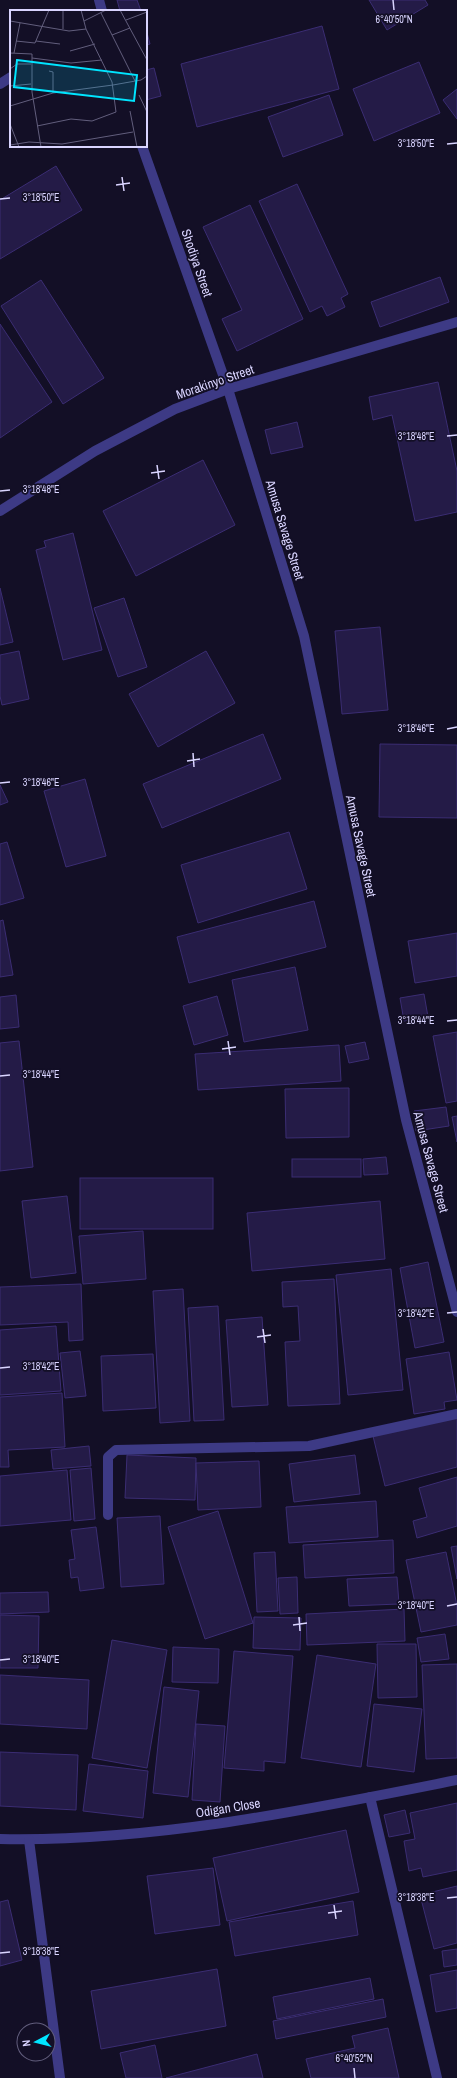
<svg xmlns="http://www.w3.org/2000/svg" width="457" height="2078" font-family="'Archivo Narrow',sans-serif">
	<style>
		.building { fill: #241b47; stroke: #3b2d73 }
		.lines { fill: none; stroke-linecap: round; stroke-linejoin: round }
		.street { stroke: #3d3a85; stroke-width: 10 }
		.ticks { fill: none; stroke: #d9d4ff; stroke-width: 1.5 }
		.labels { text-anchor: middle; dominant-baseline: central; stroke-width: 3.5; stroke-linejoin: round; paint-order: stroke }
		.street-label { font-size: 13px; fill: #d9d4ff; stroke: #130f26 }
		.inset-road { fill: none; stroke: #625e7d; stroke-width: 1 }
		.view { fill: #00e5ff; fill-opacity: 0.15; stroke: #00e5ff; stroke-width: 2 }
		.inset-edge { fill: none; stroke: #d9d4ff; stroke-width: 2 }
		.ticks-label { font-size: 10px; text-anchor: middle; fill: #d9d4ff; stroke: #130f26; stroke-width: 3.5; stroke-linejoin: round; paint-order: stroke }
	</style>
	<rect width="100%" height="100%" fill="#130f26"/>
	<g class="building">
		<polygon points="117,0 137,0 141,11 120,11"/>
		<polygon points="369,0 425,0 428,5 387,30"/>
		<polygon points="322,26 339,89 197,127 181,64"/>
		<polygon points="146,29 150,44 146,45"/>
		<polygon points="419,62 440,113 374,141 353,89"/>
		<polygon points="154,68 161,96 146,100 146,70"/>
		<polygon points="457,89 457,119 443,100"/>
		<polygon points="329,95 343,135 283,157 268,117"/>
		<polygon points="56,166 82,210 0,259 0,200"/>
		<polygon points="297,184 348,294 341,298 345,307 327,316 322,306 310,312 259,201"/>
		<polygon points="250,205 303,319 237,351 222,319 242,310 203,227"/>
		<polygon points="440,277 449,302 380,327 371,302"/>
		<polygon points="41,280 104,378 63,404 1,306"/>
		<polygon points="0,324 52,402 0,438"/>
		<polygon points="438,382 457,471 457,512 415,521 392,415 373,420 369,397"/>
		<polygon points="297,422 303,447 271,454 265,430"/>
		<polygon points="203,460 235,525 136,576 103,511"/>
		<polygon points="73,533 102,650 63,660 36,550 46,547 44,541"/>
		<polygon points="0,588 13,642 0,645"/>
		<polygon points="124,598 147,667 118,677 94,608"/>
		<polygon points="380,627 388,710 342,714 335,631"/>
		<polygon points="19,651 29,699 2,705 0,696 0,655"/>
		<polygon points="206,651 235,703 158,747 129,694"/>
		<polygon points="263,734 281,779 162,828 143,784"/>
		<polygon points="380,744 457,745 457,818 379,817"/>
		<polygon points="85,779 106,856 66,867 44,791"/>
		<polygon points="0,785 8,802 0,805"/>
		<polygon points="289,832 307,889 198,923 181,865"/>
		<polygon points="7,842 24,898 0,905 0,844"/>
		<polygon points="314,901 326,947 189,983 177,937"/>
		<polygon points="3,920 13,975 0,977 0,921"/>
		<polygon points="457,933 457,976 415,983 408,941"/>
		<polygon points="295,967 308,1030 244,1042 232,980"/>
		<polygon points="424,994 428,1017 404,1021 400,998"/>
		<polygon points="16,995 19,1027 0,1029 0,997"/>
		<polygon points="217,996 228,1035 194,1045 183,1006"/>
		<polygon points="457,1032 457,1101 446,1103 433,1036"/>
		<polygon points="19,1041 33,1167 0,1171 0,1043"/>
		<polygon points="365,1042 369,1059 349,1063 345,1046"/>
		<polygon points="339,1045 341,1081 198,1090 195,1054"/>
		<polygon points="349,1088 349,1137 286,1138 285,1089"/>
		<polygon points="446,1107 449,1126 416,1131 414,1111"/>
		<polygon points="457,1116 457,1142 452,1117"/>
		<polygon points="386,1157 388,1174 364,1175 363,1159"/>
		<rect x="292" y="1159" width="69" height="18"/>
		<rect x="80" y="1178" width="133" height="51"/>
		<polygon points="67,1196 76,1273 31,1278 22,1201"/>
		<polygon points="380,1201 385,1259 252,1271 247,1213"/>
		<polygon points="143,1231 146,1279 83,1284 79,1236"/>
		<polygon points="428,1262 444,1342 415,1348 400,1268"/>
		<polygon points="391,1269 403,1390 348,1395 336,1275"/>
		<polygon points="334,1279 340,1404 288,1406 285,1342 300,1341 298,1306 283,1307 282,1282"/>
		<polygon points="81,1284 83,1340 69,1341 68,1322 0,1325 0,1287"/>
		<polygon points="183,1289 190,1421 160,1423 153,1291"/>
		<polygon points="218,1306 224,1420 194,1421 188,1308"/>
		<polygon points="262,1317 268,1405 232,1407 226,1320"/>
		<polygon points="56,1326 61,1391 0,1395 0,1330"/>
		<polygon points="80,1351 86,1396 65,1398 60,1353"/>
		<polygon points="449,1352 457,1400 444,1402 445,1409 414,1414 406,1359"/>
		<polygon points="153,1354 156,1408 103,1411 101,1356"/>
		<polygon points="62,1393 65,1447 8,1450 9,1467 0,1467 0,1397"/>
		<polygon points="457,1414 457,1467 385,1486 373,1436"/>
		<polygon points="89,1446 91,1466 53,1469 51,1450"/>
		<polygon points="127,1455 196,1458 195,1500 125,1498"/>
		<polygon points="355,1455 360,1494 294,1502 289,1464"/>
		<polygon points="259,1461 261,1507 198,1510 196,1463"/>
		<polygon points="91,1468 95,1519 74,1521 70,1470"/>
		<polygon points="67,1470 71,1520 0,1526 0,1476"/>
		<polygon points="457,1477 457,1526 417,1538 413,1521 427,1517 419,1488"/>
		<polygon points="376,1501 378,1537 289,1543 286,1507"/>
		<polygon points="218,1511 253,1623 205,1639 168,1527"/>
		<polygon points="160,1516 164,1584 121,1587 117,1518"/>
		<polygon points="96,1527 104,1588 80,1591 78,1577 71,1578 69,1560 75,1559 71,1530"/>
		<polygon points="393,1540 394,1573 305,1578 303,1545"/>
		<polygon points="457,1546 457,1579 451,1547"/>
		<polygon points="275,1552 278,1611 257,1612 254,1553"/>
		<polygon points="446,1552 457,1606 457,1625 421,1632 406,1560"/>
		<polygon points="297,1577 298,1613 280,1614 278,1578"/>
		<polygon points="397,1577 399,1604 349,1606 347,1579"/>
		<polygon points="48,1592 49,1612 0,1614 0,1593"/>
		<polygon points="404,1609 405,1641 307,1645 306,1614"/>
		<polygon points="0,1615 39,1616 38,1668 0,1668"/>
		<polygon points="254,1617 301,1618 300,1650 253,1648"/>
		<polygon points="445,1634 449,1659 421,1662 417,1638"/>
		<polygon points="112,1640 167,1650 147,1768 92,1758"/>
		<polygon points="377,1644 416,1644 417,1697 378,1698"/>
		<polygon points="173,1647 219,1649 218,1683 172,1682"/>
		<polygon points="234,1651 293,1656 285,1763 264,1761 264,1771 224,1768"/>
		<polygon points="317,1655 376,1664 361,1767 301,1758"/>
		<polygon points="457,1664 457,1758 426,1759 422,1665"/>
		<polygon points="0,1675 89,1680 87,1729 0,1724"/>
		<polygon points="164,1687 199,1691 188,1797 153,1793"/>
		<polygon points="374,1704 422,1709 414,1772 367,1766"/>
		<polygon points="196,1724 225,1726 220,1802 192,1800"/>
		<polygon points="0,1752 78,1755 76,1810 0,1806"/>
		<polygon points="89,1764 148,1771 143,1818 83,1811"/>
		<polygon points="457,1803 457,1870 423,1877 421,1868 409,1871 404,1841 415,1839 410,1813"/>
		<polygon points="405,1810 410,1833 389,1837 384,1815"/>
		<polygon points="346,1830 359,1892 227,1921 213,1858"/>
		<polygon points="213,1868 220,1925 155,1934 147,1876"/>
		<polygon points="457,1886 457,1943 434,1949 420,1895"/>
		<polygon points="8,1900 22,1960 0,1966 0,1902"/>
		<polygon points="353,1901 358,1935 235,1956 229,1922"/>
		<polygon points="457,1949 457,1965 444,1967 442,1951"/>
		<polygon points="217,1969 226,2026 101,2049 91,1991"/>
		<polygon points="457,1970 457,2008 436,2012 430,1975"/>
		<polygon points="370,1978 374,1999 277,2019 273,1997"/>
		<polygon points="383,1999 386,2017 276,2039 273,2021"/>
		<polygon points="388,2028 399,2078 311,2078 306,2059 355,2048 352,2036"/>
		<polygon points="155,2045 162,2078 126,2078 120,2053"/>
		<polygon points="257,2054 263,2078 166,2078"/>
	</g>
	<g class="lines">
		<g class="street">
			<polyline points="99,0 102,11"/>
			<polyline points="0,84 11,77"/>
			<polyline points="142,146 228,389 304,636 406,1120 457,1312"/>
			<polyline points="0,511 95,451 175,409 228,389 457,322"/>
			<polyline points="108,1515 108,1457 116,1450 309,1446 457,1414"/>
			<polyline points="370,1797 437,2078"/>
			<path d="M 0,1839 C 154,1842 306,1810 457,1780"/>
			<polyline points="29,1840 60,2078"/>
		</g>
	</g>
	<path class="ticks" d="M 393,0 L 394,10M 447,144 L 457,143M 122,177 L 124,191M 116,185 L 130,183M 0,199 L 10,198M 447,436 L 457,435M 157,465 L 159,479M 151,473 L 165,471M 0,491 L 10,490M 447,729 L 457,727M 193,753 L 194,767M 187,761 L 200,759M 0,783 L 10,782M 447,1021 L 457,1020M 228,1041 L 230,1055M 222,1049 L 236,1047M 0,1076 L 10,1075M 447,1313 L 457,1312M 263,1329 L 265,1343M 257,1337 L 271,1335M 0,1368 L 10,1367M 447,1606 L 457,1604M 299,1617 L 300,1631M 293,1625 L 307,1623M 0,1660 L 10,1659M 447,1898 L 457,1897M 334,1905 L 336,1919M 328,1913 L 342,1911M 0,1953 L 10,1952M 354,2068 L 355,2078"/>
	<g class="labels">
		<g class="street-label">
			<text transform="translate(197 263) rotate(71)">Shodiya Street</text>
			<text transform="translate(215 382) rotate(-19)">Morakinyo Street</text>
			<text transform="translate(285 530) rotate(73)">Amusa Savage Street</text>
			<text transform="translate(361 846) rotate(78)">Amusa Savage Street</text>
			<text transform="translate(431 1162) rotate(75)">Amusa Savage Street</text>
			<text transform="translate(228 1808) rotate(-9)">Odigan Close</text>
		</g>
	</g>
	<g transform="translate(10 10)">
		<rect width="137" height="137" fill="#130f26"/>
		<path class="inset-road" d="M 110,0 L 137,50M 91,3 L 125,71M 116,10 L 137,2M 0,11 L 59,21 L 76,19M 74,11 L 96,0M 53,19 L 53,0M 102,25 L 120,18M 6,31 L 25,33 L 39,0M 26,31 L 50,34M 60,41 L 85,34M 0,43 L 22,44 L 22,82 L 31,137M 4,43 L 10,13M 22,48 L 61,53 L 92,50M 0,59 L 7,54 L 21,54M 39,61 L 43,62 L 43,83M 0,76 L 21,74M 129,85 L 137,102M 0,96 L 43,83 L 103,75 L 131,70 L 137,66M 120,101 L 127,137M 0,114 L 9,137M 27,116 L 61,109 L 82,111 L 106,102 L 102,72 L 76,19 L 71,0M 0,135 L 19,132 L 52,134 L 123,122"/>
		<path class="view" d="M 7,50 L 127,65 L 124,91 L 4,77 Z"/>
		<rect width="137" height="137" class="inset-edge"/>
	</g>
	<g class="ticks-label">
		<text x="394" y="23">6°40'50"N</text>
		<text x="416" y="147">3°18'50"E</text>
		<text x="41" y="201">3°18'50"E</text>
		<text x="416" y="440">3°18'48"E</text>
		<text x="41" y="493">3°18'48"E</text>
		<text x="416" y="732">3°18'46"E</text>
		<text x="41" y="786">3°18'46"E</text>
		<text x="416" y="1024">3°18'44"E</text>
		<text x="41" y="1078">3°18'44"E</text>
		<text x="416" y="1317">3°18'42"E</text>
		<text x="41" y="1370">3°18'42"E</text>
		<text x="416" y="1609">3°18'40"E</text>
		<text x="41" y="1663">3°18'40"E</text>
		<text x="416" y="1901">3°18'38"E</text>
		<text x="41" y="1955">3°18'38"E</text>
		<text x="354" y="2062">6°40'52"N</text>
	</g>
	<g transform="translate(36 2042) rotate(263)"><circle r="19" fill="#130f26" stroke="#625e7d"/>
	<path d="M0-3L7 15L0 10L-7 15Z" fill="#00e5ff"/>
	<text y="-6" font-size="11" font-weight="bold" text-anchor="middle" fill="#d9d4ff">N</text>
	</g>
</svg>
